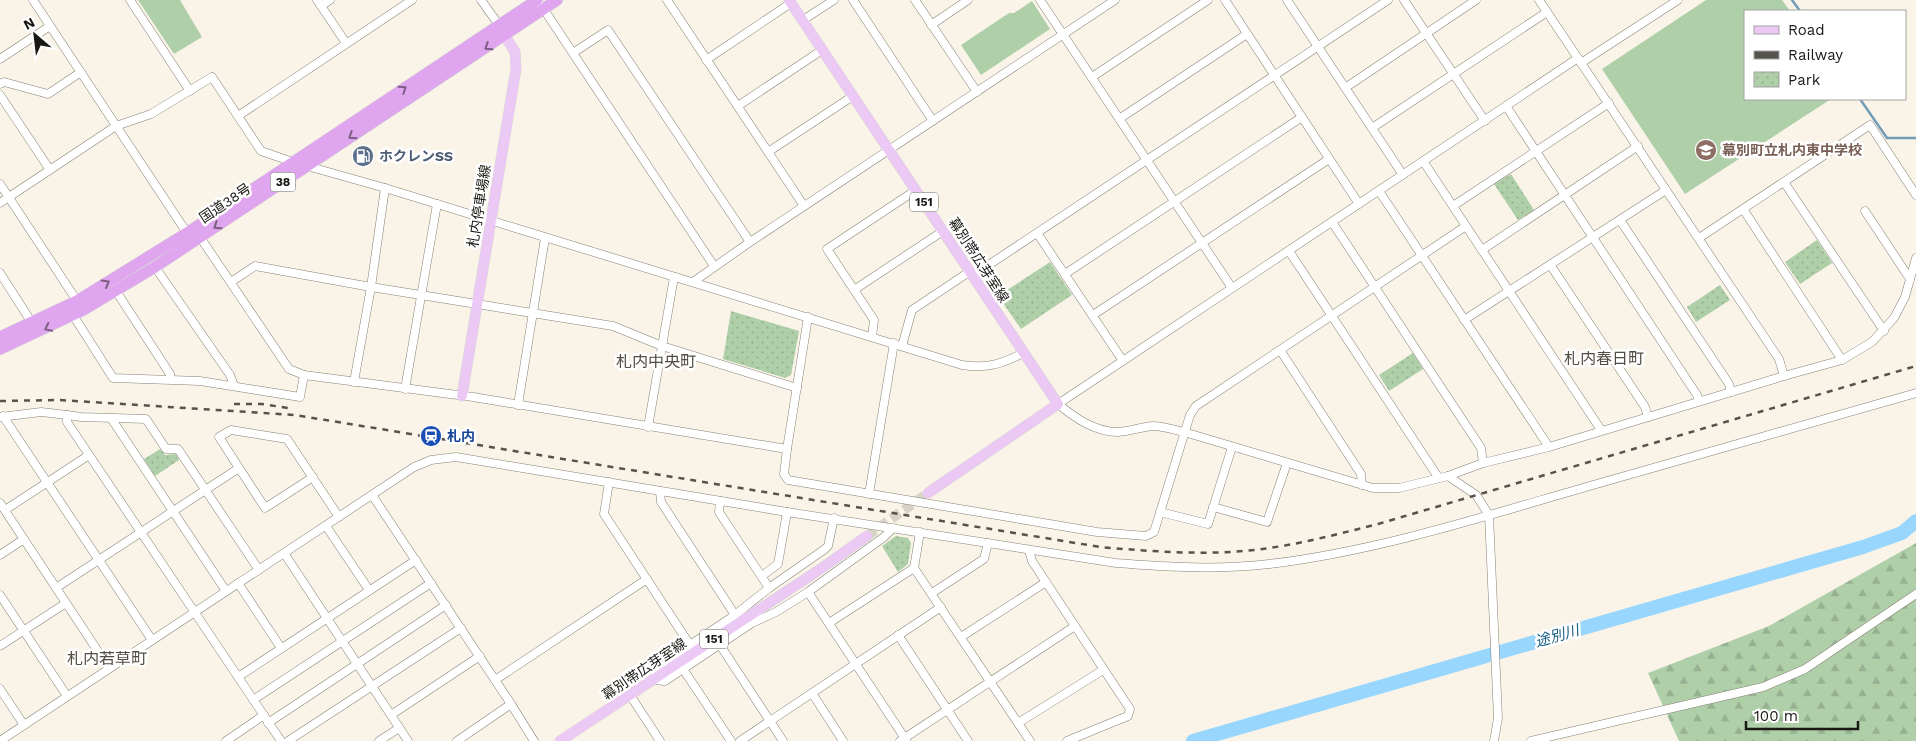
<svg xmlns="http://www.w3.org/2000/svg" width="1916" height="741" font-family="'Work Sans','Noto Sans JP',sans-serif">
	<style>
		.forest { fill: url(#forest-firs) }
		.park { fill: url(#park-dots) }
		.garden { fill: #afcfa9 }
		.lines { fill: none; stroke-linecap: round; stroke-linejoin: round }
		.stream { stroke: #729db8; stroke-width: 2.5 }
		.river { stroke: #98d6fe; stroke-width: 14 }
		.major-tunnel { stroke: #d8d3c8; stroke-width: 10; stroke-dasharray: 10 5; stroke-linecap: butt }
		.minor-casing { stroke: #868076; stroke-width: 9 }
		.major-casing { stroke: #d6d5d5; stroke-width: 11 }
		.highway-casing { stroke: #d6d5d5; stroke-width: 12 }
		.minor { stroke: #fff; stroke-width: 8 }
		.major { stroke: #ecc9f5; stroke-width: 10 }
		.highway { stroke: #dfa5ef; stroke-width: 11 }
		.rail { stroke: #56534d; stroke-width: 2.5; stroke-dasharray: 6 6; stroke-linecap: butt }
		.oneway { stroke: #7c5e82 }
		.labels { text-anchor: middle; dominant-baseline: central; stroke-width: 5; stroke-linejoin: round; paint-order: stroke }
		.shield { fill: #fff; stroke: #5f5d5a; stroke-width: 1 }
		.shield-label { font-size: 12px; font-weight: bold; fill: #1a1814 }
		.education-label { font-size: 14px; font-weight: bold; fill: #785e54; stroke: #fff; text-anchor: start }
		.service-label { font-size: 14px; font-weight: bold; fill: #4e5e75; stroke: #fff; text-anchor: start }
		.street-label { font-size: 14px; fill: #1a1814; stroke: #fff }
		.transit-label { font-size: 14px; font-weight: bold; fill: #164399; stroke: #fff; text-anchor: start }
		.water-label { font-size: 15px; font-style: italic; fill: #165d83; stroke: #fff }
		.quarter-label { font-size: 16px; fill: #534e44; stroke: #fff }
	</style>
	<defs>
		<pattern id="forest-firs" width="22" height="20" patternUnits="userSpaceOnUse" patternTransform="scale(1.25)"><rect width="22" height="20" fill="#afcfa9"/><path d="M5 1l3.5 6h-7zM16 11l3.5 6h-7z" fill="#96b191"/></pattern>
		<pattern id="park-dots" width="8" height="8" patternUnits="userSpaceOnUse" patternTransform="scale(1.25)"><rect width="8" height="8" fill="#afcfa9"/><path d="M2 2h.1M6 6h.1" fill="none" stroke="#96b191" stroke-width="1.8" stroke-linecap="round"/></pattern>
	</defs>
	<rect width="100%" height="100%" fill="#faf4e8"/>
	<polygon class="forest" points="1916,543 1916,741 1679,741 1648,673 1769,626"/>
	<g class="park">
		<polygon points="1511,174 1534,210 1518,220 1494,184"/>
		<polygon points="1817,240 1832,263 1800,284 1785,262"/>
		<polygon points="1050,262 1072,295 1021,329 998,296"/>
		<polygon points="1720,285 1730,300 1696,322 1687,307"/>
		<polygon points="731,311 799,331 791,375 785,378 723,359"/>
		<polygon points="1413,353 1423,369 1389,391 1379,375"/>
		<polygon points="160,449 165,455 176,454 179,460 155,476 144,459"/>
		<polygon points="896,536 908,538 911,543 908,564 898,572 882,546"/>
	</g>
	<g class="garden">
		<polygon points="138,0 180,0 202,37 174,54"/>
		<polygon points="1706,0 1782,0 1790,11 1745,11 1745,99 1831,99 1685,194 1602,69"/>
		<polygon points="1032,1 1050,29 981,75 961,45 1009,13 1014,13"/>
	</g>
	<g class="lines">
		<g class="stream">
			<polyline points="1792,0 1800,11"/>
			<polyline points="1860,99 1887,138 1916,138"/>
		</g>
		<polyline class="river" points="1193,741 1863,547 1902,533 1916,521"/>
		<polyline class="major-tunnel" points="867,536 928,493"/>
		<g class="minor-casing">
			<g id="minor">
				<polyline points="33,0 187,233 200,237 289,369 304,375 473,397 787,449"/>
				<polyline points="130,0 190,91"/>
				<polyline points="317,0 346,43"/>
				<polyline points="481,0 499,25"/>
				<polyline points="667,0 804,206"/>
				<polyline points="853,0 933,121"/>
				<polyline points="915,0 977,92"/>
				<polyline points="1040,0 1232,288"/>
				<polyline points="1225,0 1359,204"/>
				<polyline points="1287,0 1403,175"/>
				<polyline points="1404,0 1485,121"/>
				<polyline points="1539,0 1779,359 1784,376"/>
				<polyline points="541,5 714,266"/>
				<polyline points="321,6 330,0"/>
				<polyline points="803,20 834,0"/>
				<polyline points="931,25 968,0"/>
				<polyline points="573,53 608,30 750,242"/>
				<polyline points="0,59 50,26"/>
				<polyline points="706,60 791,3"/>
				<polyline points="1581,63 1678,0"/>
				<polyline points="1092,77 1208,0"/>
				<polyline points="0,84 4,82 48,94 81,72"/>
				<polyline points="1345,88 1476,0"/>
				<polyline points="0,95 50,170"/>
				<polyline points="738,106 822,50"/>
				<polyline points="1506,106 1697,395 1699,401"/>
				<polyline points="238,116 412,0"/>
				<polyline points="1119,119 1247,34"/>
				<polyline points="1372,128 1547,12"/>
				<polyline points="768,152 853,96"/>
				<polyline points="1423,161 1601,430"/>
				<polyline points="1784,182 1884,331"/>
				<polyline points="0,184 79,304"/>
				<polyline points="1379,191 1549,447"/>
				<path d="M 0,203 L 116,126 L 151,114 L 212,77 L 261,151 L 293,162 L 385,188 L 962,365 C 986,369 1002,364 1023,353"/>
				<polyline points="1453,206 1609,103"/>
				<polyline points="1743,209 1842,360"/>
				<polyline points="1865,211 1910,279"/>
				<polyline points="1620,220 1729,384 1731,392"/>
				<polyline points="1332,222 1481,448 1483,463"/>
				<polyline points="1037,233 1123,361"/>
				<polyline points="1699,238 1870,125 1916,195"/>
				<polyline points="1482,250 1638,146"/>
				<polyline points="1289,251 1438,477"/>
				<polyline points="1551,266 1645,407 1648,417"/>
				<polyline points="155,267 230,375 234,386"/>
				<polyline points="0,273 32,323"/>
				<polyline points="1065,274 1302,117"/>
				<polyline points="972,276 1388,0"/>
				<polyline points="231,282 255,266 371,287 613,326 662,346 797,388"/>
				<polyline points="693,282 750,242 1115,0"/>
				<polyline points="854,290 943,231"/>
				<polyline points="116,291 170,374 171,379"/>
				<polyline points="73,315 113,378 200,381 300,397 304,375"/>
				<polyline points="1093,315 1329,159"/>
				<polyline points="808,317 787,449 784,474 788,480 1097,532 1146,536 1154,532 1190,415 1196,406 1466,226"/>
				<polyline points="1464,320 1666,190"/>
				<polyline points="872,337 874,320 827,249 916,190"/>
				<polyline points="902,346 912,310 969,272"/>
				<polyline points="1280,350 1361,474 1362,485"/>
				<polyline points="354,382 371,287 385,188"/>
				<polyline points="405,389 437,204"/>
				<polyline points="518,405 545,238"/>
				<polyline points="67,415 81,417 146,419 166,449 178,449 259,570"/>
				<polyline points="3,416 152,640"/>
				<polyline points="0,417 41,412 67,415 67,422 281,741"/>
				<polyline points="111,418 226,591"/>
				<polyline points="648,427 674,277"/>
				<polyline points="1448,476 1483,463 1549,447 1784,376 1842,360 1872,342 1894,318 1905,297 1916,258"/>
				<polyline points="313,477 265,508 219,437 231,430 287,439 339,517"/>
				<polyline points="609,482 604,514 690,645"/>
				<polyline points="660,491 661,502 735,615"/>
				<polyline points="869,494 894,343"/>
				<polyline points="372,495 511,704 534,741"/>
				<polyline points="720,501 719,512 769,588"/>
				<polyline points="0,503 109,668"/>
				<polyline points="1213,507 1267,522 1287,463"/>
				<polyline points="5,510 89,455"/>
				<polyline points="1160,512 1208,524 1232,447"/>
				<polyline points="834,518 828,546 825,549 769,588 735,615 657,667 653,680 665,681 752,623 776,612 808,592 884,537 893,528"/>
				<polyline points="326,526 369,590"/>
				<polyline points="920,532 914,568 1030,741"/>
				<polyline points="1029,550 1032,561 1130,709 1128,716 1067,741"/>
				<polyline points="284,553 408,741"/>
				<polyline points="0,555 24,539"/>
				<polyline points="762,576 778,564 787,512"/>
				<polyline points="238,583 281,648"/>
				<polyline points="56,588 239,468"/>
				<polyline points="808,592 906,740"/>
				<polyline points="932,593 984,559 988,543"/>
				<polyline points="0,595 67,696"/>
				<polyline points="829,623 914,568"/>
				<polyline points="898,635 968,741"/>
				<polyline points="961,637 1046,582"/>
				<polyline points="720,645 783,741"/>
				<polyline points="0,646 66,603"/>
				<polyline points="683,669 731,741"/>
				<polyline points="238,677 416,560"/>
				<polyline points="495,680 647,579"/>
				<polyline points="0,689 24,725"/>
				<polyline points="812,693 843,741"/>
				<polyline points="630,695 660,741"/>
				<polyline points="253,700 431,583"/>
				<polyline points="391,715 480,656"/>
				<polyline points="268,723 446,605"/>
				<polyline points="1018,723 1103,670"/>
				<path d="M 0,741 L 414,467 L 431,460 L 456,457 L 787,512 L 1116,563 C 1167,567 1218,570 1269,564 C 1377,551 1482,517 1586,487 C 1696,456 1806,424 1916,393"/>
				<polyline points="226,741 264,715"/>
				<polyline points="288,741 461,628"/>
				<polyline points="379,741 399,728"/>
				<polyline points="457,741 511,704"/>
				<polyline points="740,741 941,607"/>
				<polyline points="900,741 1075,626"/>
				<path d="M 1494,741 L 1498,718 L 1489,515 L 1476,495 L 1448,476 L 1399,488 L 1373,488 L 1184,432 C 1174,430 1164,426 1153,426 C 1142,427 1130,431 1118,432 C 1095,432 1075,418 1058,404 L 1578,58"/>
				<polyline points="1531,741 1763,687 1805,669 1916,594"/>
			</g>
		</g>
		<g class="major-casing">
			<g id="major">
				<polyline points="789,0 1058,404 928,493"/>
				<polyline points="462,396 516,69 515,52 500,28"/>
				<polyline points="560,741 822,568 867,536"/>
			</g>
		</g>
		<g class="highway-casing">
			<g id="highway">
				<polyline points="0,337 77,301 187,233 537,0"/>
				<polyline points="0,349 83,310 155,267 557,0"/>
			</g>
		</g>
		<use href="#minor" class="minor"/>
		<use href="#major" class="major"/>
		<use href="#highway" class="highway"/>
		<g class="rail">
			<path d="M 0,401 L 60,400 L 295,415 L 1100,547 C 1147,551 1196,555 1244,551 C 1290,547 1334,535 1378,524 L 1916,366"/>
			<polyline points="234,404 262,404 288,408"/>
		</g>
	</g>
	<defs><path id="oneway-chevron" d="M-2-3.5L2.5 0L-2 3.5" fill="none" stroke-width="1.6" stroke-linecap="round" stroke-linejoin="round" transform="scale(1.25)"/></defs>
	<g class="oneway">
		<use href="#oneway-chevron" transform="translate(488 47) rotate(147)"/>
		<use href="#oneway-chevron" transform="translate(403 89) rotate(-34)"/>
		<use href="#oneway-chevron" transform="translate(352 136) rotate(147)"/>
		<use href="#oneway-chevron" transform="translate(217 226) rotate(146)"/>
		<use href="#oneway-chevron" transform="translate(106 283) rotate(-31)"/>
		<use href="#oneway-chevron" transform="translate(48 328) rotate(154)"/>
	</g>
	<defs>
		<g id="school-disc" transform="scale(1.125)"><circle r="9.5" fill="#8d6e63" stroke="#fff"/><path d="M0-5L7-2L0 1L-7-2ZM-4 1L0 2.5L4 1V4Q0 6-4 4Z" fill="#fff"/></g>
		<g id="fuel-disc" transform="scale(1.125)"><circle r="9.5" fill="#5c6f8a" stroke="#fff"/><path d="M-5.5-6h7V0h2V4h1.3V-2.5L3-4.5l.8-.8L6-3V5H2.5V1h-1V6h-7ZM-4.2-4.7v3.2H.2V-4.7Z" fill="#fff"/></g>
		<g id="station-disc" transform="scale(1.125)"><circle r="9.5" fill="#1a4fb4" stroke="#fff"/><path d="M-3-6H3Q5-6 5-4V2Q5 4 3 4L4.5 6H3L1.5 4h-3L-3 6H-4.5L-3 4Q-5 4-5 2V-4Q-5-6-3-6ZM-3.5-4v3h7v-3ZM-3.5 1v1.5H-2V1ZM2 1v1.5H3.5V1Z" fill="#fff"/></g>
	</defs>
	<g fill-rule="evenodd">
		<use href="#school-disc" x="1706" y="150"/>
		<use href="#fuel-disc" x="363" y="156"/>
		<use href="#station-disc" x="431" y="436"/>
	</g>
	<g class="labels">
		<g class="shield">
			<rect x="270.5" y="172.5" width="25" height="19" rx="4"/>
			<rect x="910" y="192.5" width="28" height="19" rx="4"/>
			<rect x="700" y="629.5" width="28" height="19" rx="4"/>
		</g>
		<g class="shield-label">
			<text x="283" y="182">38</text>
			<text x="924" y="202">151</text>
			<text x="714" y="639">151</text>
		</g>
		<g class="education-label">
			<text x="1722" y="150">幕別町立札内東中学校</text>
		</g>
		<g class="service-label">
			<text x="379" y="156">ホクレンSS</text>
		</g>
		<g class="street-label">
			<text transform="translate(225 203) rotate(-34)">国道38号</text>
			<text transform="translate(479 206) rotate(-81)">札内停車場線</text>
			<text transform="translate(979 260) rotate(57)">幕別帯広芽室線</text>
			<text transform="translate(644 669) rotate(-34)">幕別帯広芽室線</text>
		</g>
		<g class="transit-label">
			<text x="447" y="436">札内</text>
		</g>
		<g class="water-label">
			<text transform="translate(1557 636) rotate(-16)">途別川</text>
		</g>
		<g class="quarter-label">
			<text x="1604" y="358">札内春日町</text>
			<text x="656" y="361">札内中央町</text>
			<text x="107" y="658">札内若草町</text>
		</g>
	</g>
	<rect x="1744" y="10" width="162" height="90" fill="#ffffff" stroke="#a3a3a1"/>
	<rect x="1754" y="26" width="25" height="8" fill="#ecc9f5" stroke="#a3a3a1"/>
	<text x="1788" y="35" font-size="15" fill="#1a1814">Road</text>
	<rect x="1754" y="51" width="25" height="8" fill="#56534d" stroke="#a3a3a1"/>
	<text x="1788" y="60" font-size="15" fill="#1a1814">Railway</text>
	<rect x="1754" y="72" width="25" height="15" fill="url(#park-dots)" stroke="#a3a3a1"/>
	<text x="1788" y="85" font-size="15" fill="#1a1814">Park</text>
	<g transform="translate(35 35) rotate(332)" stroke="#ffffff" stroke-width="4" paint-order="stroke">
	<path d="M0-4L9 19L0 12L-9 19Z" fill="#1a1814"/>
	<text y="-8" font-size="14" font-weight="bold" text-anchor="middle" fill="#1a1814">N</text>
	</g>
	<path d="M1746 721v8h112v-8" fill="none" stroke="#1a1814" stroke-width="2.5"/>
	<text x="1754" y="721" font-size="15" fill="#1a1814" stroke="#ffffff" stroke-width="4" paint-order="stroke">100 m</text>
</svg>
